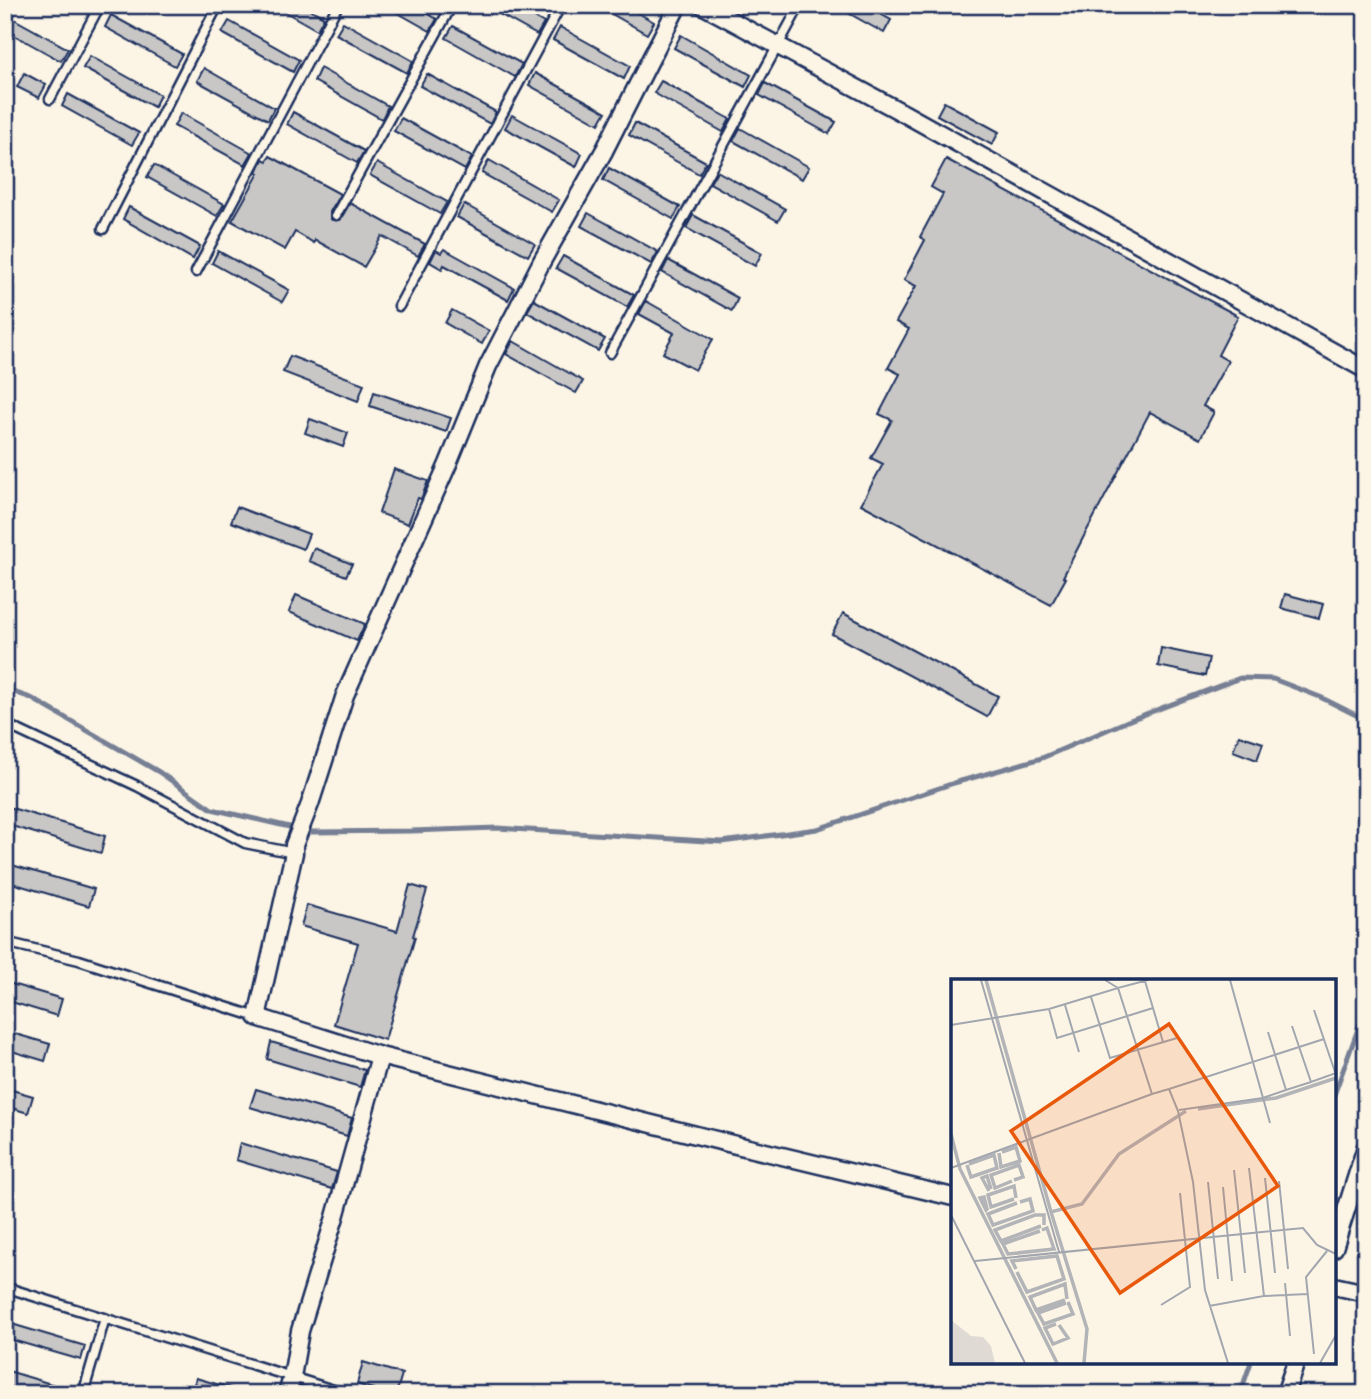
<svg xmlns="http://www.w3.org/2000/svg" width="1371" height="1399" font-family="Mynerve,sans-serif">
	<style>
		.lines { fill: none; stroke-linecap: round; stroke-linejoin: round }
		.stream { stroke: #767f94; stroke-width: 5 }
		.building { fill: #c8c7c6; stroke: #1b2f5e; stroke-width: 2 }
		.service-casing { stroke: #1b2f5e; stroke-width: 13 }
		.minor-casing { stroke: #1b2f5e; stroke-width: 21 }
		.service { stroke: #fcf5e5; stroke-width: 8 }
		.minor { stroke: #fcf5e5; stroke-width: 16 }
		.inset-river { fill: none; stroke: #b2b4b8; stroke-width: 3.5 }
		.inset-road { fill: none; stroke: #a2a6af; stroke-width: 2 }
		.view { fill: #e8590c; fill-opacity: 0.15; stroke: #e8590c; stroke-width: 3.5 }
		.inset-edge { fill: none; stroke: #1b2f5e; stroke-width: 3.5 }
	</style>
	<rect width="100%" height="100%" fill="#fcf5e5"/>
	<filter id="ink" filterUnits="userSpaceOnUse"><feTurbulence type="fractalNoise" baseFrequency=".0143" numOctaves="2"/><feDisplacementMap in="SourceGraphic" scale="14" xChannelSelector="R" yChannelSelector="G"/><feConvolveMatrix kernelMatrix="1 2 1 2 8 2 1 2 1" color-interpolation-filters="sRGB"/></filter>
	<g filter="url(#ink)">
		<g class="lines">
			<g class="stream">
				<polyline points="5,689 31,698 159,772 212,809 311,832 411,831 497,828 722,842 817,829 954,783 1042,758 1130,720 1240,678 1273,679 1320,697 1366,720"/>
				<polyline points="1334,1095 1366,1007"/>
				<polyline points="1240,1394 1251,1362"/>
			</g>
		</g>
		<g class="building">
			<polygon points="273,5 302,5 324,17 317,30"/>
			<polygon points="384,5 413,5 437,19 430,31"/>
			<polygon points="483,5 512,5 544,23 537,35"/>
			<polygon points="596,5 624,5 654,22 647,34"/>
			<polygon points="834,5 864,5 891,20 884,33"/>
			<polygon points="5,14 68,49 61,61 5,30"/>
			<polygon points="111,15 182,54 175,66 105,27"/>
			<polygon points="229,21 299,60 293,72 222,33"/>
			<polygon points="343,22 413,61 407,73 336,34"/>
			<polygon points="453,26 522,64 515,77 446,38"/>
			<polygon points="560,27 630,66 624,79 553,40"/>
			<polygon points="681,35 751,75 745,87 674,48"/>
			<polygon points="90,56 160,95 154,107 83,68"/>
			<polygon points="204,68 274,108 268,120 197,81"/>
			<polygon points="320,68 388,106 382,119 314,81"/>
			<polygon points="24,73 46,85 39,98 17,87"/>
			<polygon points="535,73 606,112 599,124 529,85"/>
			<polygon points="427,74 496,112 490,124 420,86"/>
			<polygon points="661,81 730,119 723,132 654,93"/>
			<polygon points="765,83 836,122 829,134 759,95"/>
			<polygon points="68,94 139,133 132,145 62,106"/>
			<polygon points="944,102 999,132 992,145 937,115"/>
			<polygon points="293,112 364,151 357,163 287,124"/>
			<polygon points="181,113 252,153 245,165 174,126"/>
			<polygon points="512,115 582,154 576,167 505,128"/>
			<polygon points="401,118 472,157 465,170 394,131"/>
			<polygon points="635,123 706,162 699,174 629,135"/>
			<polygon points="740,128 809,167 802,179 733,141"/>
			<polygon points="270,156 340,194 330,212 330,218 332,220 340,220 350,203 425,244 418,256 382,236 364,267 315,240 314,243 295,232 285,250 232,221 259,173 257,172 263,159 267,161"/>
			<polygon points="946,159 1238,316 1218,355 1228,361 1203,406 1214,412 1200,439 1150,412 1084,536 1063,577 1066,578 1051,605 861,504 883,464 871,458 892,420 879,414 900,374 888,368 909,329 896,322 916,286 904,280 925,240 920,237 943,194 931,187"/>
			<polygon points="489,160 559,200 552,212 482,173"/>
			<polygon points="377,163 447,202 440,214 370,175"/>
			<polygon points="154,165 224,204 217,216 147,177"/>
			<polygon points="609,168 680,207 673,219 603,180"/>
			<polygon points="717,171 785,209 778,221 710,183"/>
			<polygon points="464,204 535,244 528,256 457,217"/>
			<polygon points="129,207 200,246 193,259 123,219"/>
			<polygon points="588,213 658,252 651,264 581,226"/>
			<polygon points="693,215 762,253 755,266 686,228"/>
			<polygon points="444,249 514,288 508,300 444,265 442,269 430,262 436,250 441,253"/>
			<polygon points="218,251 289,290 282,302 212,263"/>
			<polygon points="563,256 634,295 627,307 556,268"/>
			<polygon points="668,260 738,298 732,311 662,272"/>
			<polygon points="534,300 605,339 598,351 527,312"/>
			<polygon points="646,301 713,339 695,370 663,353 674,333 639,314"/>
			<polygon points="452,310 489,331 482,344 445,323"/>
			<polygon points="513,341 583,381 576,393 506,354"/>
			<polygon points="290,356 364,384 358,401 283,372"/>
			<polygon points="374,392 451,418 446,432 370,406"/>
			<polygon points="310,419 348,433 343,447 305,433"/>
			<polygon points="394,469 428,481 421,499 418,498 408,524 379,513"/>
			<polygon points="237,507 309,534 303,549 231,522"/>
			<polygon points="314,548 352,564 346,576 309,561"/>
			<polygon points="1285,594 1323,604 1319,618 1281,608"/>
			<polygon points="296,595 365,624 357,641 289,612"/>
			<polygon points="843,613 998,696 987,717 832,634"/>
			<polygon points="1161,648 1209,658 1205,676 1158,666"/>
			<polygon points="1239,735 1263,743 1257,760 1233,751"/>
			<polygon points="5,806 105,836 101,853 5,824"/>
			<polygon points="5,863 94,889 89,906 5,881"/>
			<polygon points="410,885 427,890 413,936 415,937 385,1040 334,1024 358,943 301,926 307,905 397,931"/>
			<polygon points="5,982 62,999 57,1016 5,1000"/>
			<polygon points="5,1031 50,1044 45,1061 5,1049"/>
			<polygon points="271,1042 365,1070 360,1087 267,1059"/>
			<polygon points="5,1088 33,1096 28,1113 5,1106"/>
			<polygon points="256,1089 352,1118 347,1136 250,1107"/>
			<polygon points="240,1143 337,1172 332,1189 236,1160"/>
			<polygon points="5,1322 85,1346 81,1360 5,1338"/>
			<polygon points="363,1362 402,1374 396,1394 389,1394 357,1384"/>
			<polygon points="5,1370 71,1390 71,1394 31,1394 5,1386"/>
			<polygon points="196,1378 237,1390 236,1394 191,1394"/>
		</g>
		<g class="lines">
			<g class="service-casing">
				<g id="service">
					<polyline points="50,99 100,5"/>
					<polyline points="336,215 452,5"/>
					<polyline points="103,229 218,5"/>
					<polyline points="196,272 338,5"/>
					<polyline points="399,306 561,5"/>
					<polyline points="610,353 800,5"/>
					<polyline points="5,724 137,786 245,843 294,853"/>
					<polyline points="5,942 79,960 257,1017"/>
					<polyline points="8,1288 346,1394"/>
					<polyline points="83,1394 105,1318"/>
				</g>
			</g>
			<g class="minor-casing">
				<g id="minor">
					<polyline points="702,5 905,114 1366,370"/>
					<polyline points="380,1056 732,1144 953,1197"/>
					<polyline points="1334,1248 1366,1147"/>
					<polyline points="1334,1286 1366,1293"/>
					<polyline points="287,1394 292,1377 300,1331 335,1217 380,1056 257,1017 294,853 294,845 310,804 345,695 448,464 488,366 542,261 604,151 678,5"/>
					<polyline points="1285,1394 1296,1362"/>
				</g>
			</g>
			<use href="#service" class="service"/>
			<use href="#minor" class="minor"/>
		</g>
	</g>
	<g transform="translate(951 979)">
		<rect width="385" height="385" fill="#fcf5e5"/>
		<path d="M 0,341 L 20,357 L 32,358 L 40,367 L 44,384 L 0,384 Z" fill="#dfdbd4"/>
		<path class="inset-river" d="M 35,1 L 100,233 L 131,225 L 168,175 L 235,132M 247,130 L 325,119 L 385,99M 0,155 L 9,190 L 106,384M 48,174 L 50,188 L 69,182 L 65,168 L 51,173M 16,186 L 20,198 L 46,189 L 43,176 L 18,185M 61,202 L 44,209 L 40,196 L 68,186 L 72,198 L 63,201M 38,212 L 31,199 L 36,197 L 40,210M 33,218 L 36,230 L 35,231 L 29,219 ZM 63,220 L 40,228 L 37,216 L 63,207 L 65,219M 66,224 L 37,235 L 42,246 L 82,232 L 79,220 L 69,223M 100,233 L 136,350 L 133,384M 90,247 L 50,262 L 44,251 L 84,236 L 93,236 L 93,246M 89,252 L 52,265 L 57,275 L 103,270 L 96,249 L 91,251M 65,290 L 61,282 L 106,277 L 113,300 L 76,313 L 66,293M 114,321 L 85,331 L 79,318 L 114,305 L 116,320M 115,324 L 87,334 L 93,345 L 122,335 L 117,323M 105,345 L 94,349 L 102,365 L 117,359 L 108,346"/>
		<path class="inset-road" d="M 30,1 L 108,273M 154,1 L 167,9 L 197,1M 194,2 L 212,63M 140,18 L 159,79 L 226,59M 114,26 L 128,73M 98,30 L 106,59 L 202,29M 363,31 L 384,93M 0,46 L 98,30 L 167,9 L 201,115 L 218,110 L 227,132 L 242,203 L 254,311 L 277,384M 341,47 L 360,103 L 385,94M 317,53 L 335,111 L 360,103M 218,110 L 373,60M 228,131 L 312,119 L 279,1M 319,144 L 312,119 L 335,111M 0,189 L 201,115M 283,191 L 294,294M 314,199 L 324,294M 328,202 L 337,290M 257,203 L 267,300M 272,208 L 281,302M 0,236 L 74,384M 24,282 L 352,249 L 366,266 L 385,275M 334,304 L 339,357M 313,317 L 356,315M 210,326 L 239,308 L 229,214M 258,327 L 313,317 L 298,189M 363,375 L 355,298 L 376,272M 369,384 L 385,356"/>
		<path class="view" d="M 218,45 L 327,207 L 169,314 L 60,152 Z"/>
		<rect width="385" height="385" class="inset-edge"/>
	</g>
	<rect width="1371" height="1399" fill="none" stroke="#fcf5e5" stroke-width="28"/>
	<rect x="14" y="14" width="1343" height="1371" fill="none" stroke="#1b2f5e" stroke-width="2.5" filter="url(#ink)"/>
</svg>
